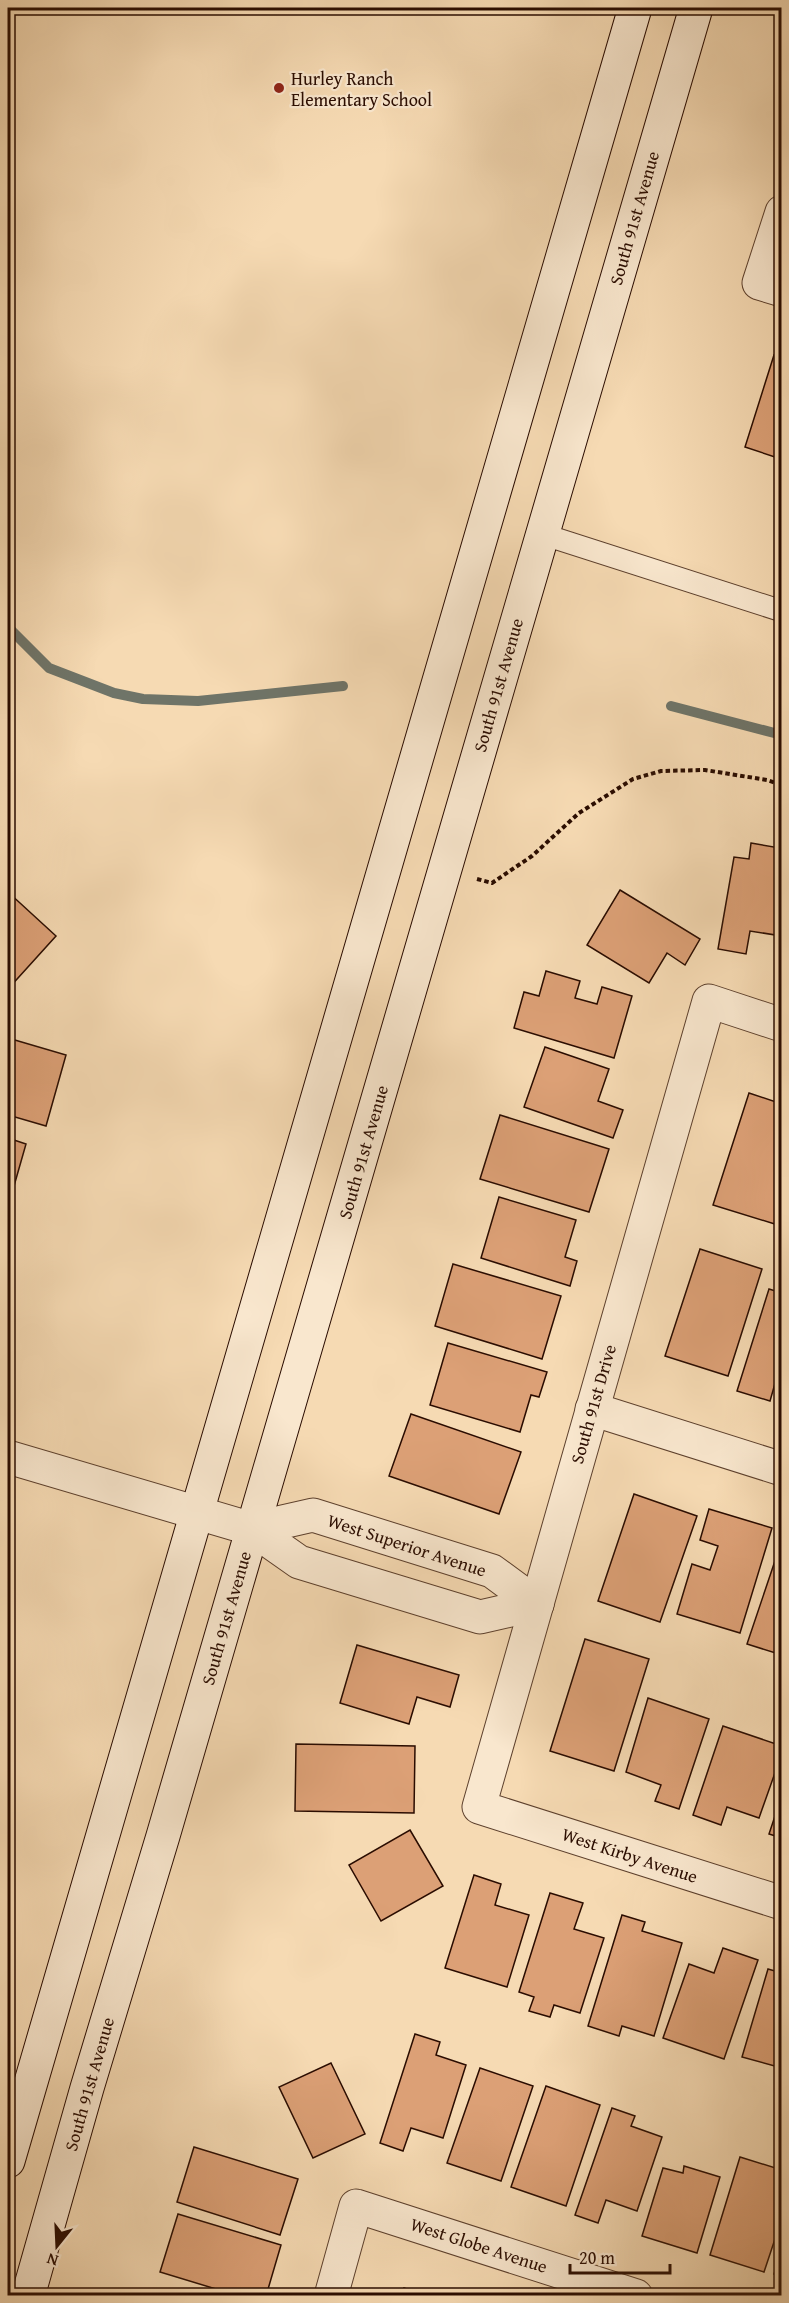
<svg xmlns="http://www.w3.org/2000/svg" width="789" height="2303" font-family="'Gentium Book Plus',serif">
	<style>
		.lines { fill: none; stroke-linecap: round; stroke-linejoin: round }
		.stream { stroke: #6f7468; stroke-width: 10 }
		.building { fill: #dca076; stroke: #2a0c00; stroke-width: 1.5 }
		.lane-casing { stroke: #5d402d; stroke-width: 23 }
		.street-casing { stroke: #5d402d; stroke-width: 35 }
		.secondary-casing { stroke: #2a0c00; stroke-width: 35 }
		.path { stroke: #2a0c00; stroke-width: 4; stroke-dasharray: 4.5 3; stroke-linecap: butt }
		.lane { stroke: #f9e7ce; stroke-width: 21 }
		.street { stroke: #f9e7ce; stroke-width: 33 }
		.secondary { stroke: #f9e7ce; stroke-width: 33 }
		.poi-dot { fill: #8f2418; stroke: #f9e7ce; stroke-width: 2 }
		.labels { text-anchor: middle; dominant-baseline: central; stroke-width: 4.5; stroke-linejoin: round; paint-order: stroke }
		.poi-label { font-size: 18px; fill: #2a0c00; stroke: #f9e7ce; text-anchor: start }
		.street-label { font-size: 18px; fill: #2a0c00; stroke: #f9e7ce }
	</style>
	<rect width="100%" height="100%" fill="#f6dab3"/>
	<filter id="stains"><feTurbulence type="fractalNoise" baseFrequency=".00333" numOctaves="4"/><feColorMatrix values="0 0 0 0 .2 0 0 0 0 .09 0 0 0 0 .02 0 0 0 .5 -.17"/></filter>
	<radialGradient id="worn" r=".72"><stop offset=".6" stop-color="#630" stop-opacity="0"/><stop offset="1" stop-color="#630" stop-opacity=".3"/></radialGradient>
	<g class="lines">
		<g class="stream">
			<polyline points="8,627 49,668 114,693 143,699 198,701 343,686"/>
			<polyline points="671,706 782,735"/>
		</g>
	</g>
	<g class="building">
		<polygon points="774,355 782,357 782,472 777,470 781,459 745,447"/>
		<polygon points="751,843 780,848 777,863 782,864 782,936 750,931 746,954 718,949 734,857 749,859"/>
		<polygon points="620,890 700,939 685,965 667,953 649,983 587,945"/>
		<polygon points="8,892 56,936 8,989"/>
		<polygon points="546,971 580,981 575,998 597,1004 602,987 632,996 614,1058 514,1028 524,992 539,996"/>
		<polygon points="8,1038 66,1055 46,1126 8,1115"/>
		<polygon points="545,1047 609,1069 598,1101 623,1110 613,1138 524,1107"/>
		<polygon points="749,1093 782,1104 782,1215 778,1225 713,1205"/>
		<polygon points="500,1115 609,1149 589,1212 480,1179"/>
		<polygon points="8,1138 26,1144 8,1207"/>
		<polygon points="499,1197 576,1220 565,1257 577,1261 570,1286 481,1258"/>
		<polygon points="700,1249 762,1269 728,1376 665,1356"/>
		<polygon points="453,1264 561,1296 542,1359 435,1326"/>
		<polygon points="769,1289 782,1293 782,1374 778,1373 770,1401 737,1391"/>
		<polygon points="448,1343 547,1372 539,1397 531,1395 520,1432 430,1405"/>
		<polygon points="411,1414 521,1452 499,1514 389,1476"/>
		<polygon points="634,1494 697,1516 660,1622 598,1601"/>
		<polygon points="709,1509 772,1528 740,1633 677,1614 692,1564 710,1570 718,1546 700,1540"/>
		<polygon points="782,1540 782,1655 747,1644"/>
		<polygon points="585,1639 649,1659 614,1771 550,1751"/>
		<polygon points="357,1645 459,1675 450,1707 417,1697 409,1724 340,1703"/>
		<polygon points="648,1698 709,1719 679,1809 655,1801 661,1785 626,1772"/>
		<polygon points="723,1726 782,1746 782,1753 759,1818 727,1807 721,1825 693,1815"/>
		<polygon points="296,1744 415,1746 414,1813 295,1811"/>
		<polygon points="782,1795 782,1838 769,1834"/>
		<polygon points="410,1830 443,1886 381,1921 349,1865"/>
		<polygon points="474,1875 501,1884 495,1905 529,1915 507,1987 445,1968"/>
		<polygon points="550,1893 583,1903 574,1929 604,1938 580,2013 554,2005 550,2017 529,2011 534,1997 519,1992"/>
		<polygon points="622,1915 645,1922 642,1931 682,1943 654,2036 622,2026 619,2036 588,2026"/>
		<polygon points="723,1948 758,1960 724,2059 663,2038 689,1964 714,1973"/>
		<polygon points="768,1969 782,1973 782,2068 742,2057"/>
		<polygon points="415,2034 440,2042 436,2055 466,2065 443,2138 411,2128 403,2151 380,2143"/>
		<polygon points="331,2063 365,2134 313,2158 279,2087"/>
		<polygon points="480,2068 533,2086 501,2181 447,2163"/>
		<polygon points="546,2086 600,2105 566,2206 511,2187"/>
		<polygon points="612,2108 635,2116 631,2126 662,2137 637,2211 606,2200 598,2223 575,2215"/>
		<polygon points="194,2147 298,2179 280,2235 177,2202"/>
		<polygon points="740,2157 782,2170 782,2218 764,2272 710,2255"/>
		<polygon points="684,2166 720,2177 697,2253 642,2236 663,2168 683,2173"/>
		<polygon points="178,2214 281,2245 266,2296 239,2296 160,2272"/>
		<polygon points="782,2251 782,2276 774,2274"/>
		<polygon points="404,2288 427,2296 402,2296"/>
	</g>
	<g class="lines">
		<g class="lane-casing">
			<polyline id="lane" points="542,534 782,611"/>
		</g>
		<g class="street-casing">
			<g id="street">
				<polyline points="782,212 759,283 782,290"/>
				<polyline points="782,1025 709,1001 479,1807 782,1903"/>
				<polyline points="592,1409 782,1469"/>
				<polyline points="8,1457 252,1529 299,1562 480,1617 537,1604"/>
				<polyline points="252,1529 313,1515 492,1571 537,1604"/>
				<polyline points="331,2296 356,2206 636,2296"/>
			</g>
		</g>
		<g class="secondary-casing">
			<g id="secondary">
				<polyline points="8,2161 635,8"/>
				<polyline points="28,2296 87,2088 163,1836 696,8"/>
			</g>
		</g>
		<polyline class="path" points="477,879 492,883 532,856 579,813 633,779 661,771 705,770 767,780 782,785"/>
		<use href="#lane" class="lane"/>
		<use href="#street" class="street"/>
		<use href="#secondary" class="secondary"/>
	</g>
	<circle class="poi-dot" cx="279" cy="88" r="6"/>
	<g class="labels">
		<g class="poi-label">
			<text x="291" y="78">Hurley Ranch<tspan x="291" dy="21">Elementary School</tspan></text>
		</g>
		<g class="street-label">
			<text transform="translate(634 218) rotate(-74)">South 91st Avenue</text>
			<text transform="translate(498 685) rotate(-74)">South 91st Avenue</text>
			<text transform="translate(363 1152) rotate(-74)">South 91st Avenue</text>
			<text transform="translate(593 1404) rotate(-74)">South 91st Drive</text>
			<text transform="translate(407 1545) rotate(18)">West Superior Avenue</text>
			<text transform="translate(226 1618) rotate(-74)">South 91st Avenue</text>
			<text transform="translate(630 1855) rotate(18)">West Kirby Avenue</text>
			<text transform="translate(89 2084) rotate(-74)">South 91st Avenue</text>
			<text transform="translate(479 2245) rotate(18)">West Globe Avenue</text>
		</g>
	</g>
	<rect width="789" height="2303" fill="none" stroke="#f6dab3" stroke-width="30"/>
	<rect x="9" y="9" width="771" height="2285" fill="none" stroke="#2a0c00" stroke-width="3"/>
	<rect x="15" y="15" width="759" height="2273" fill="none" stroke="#2a0c00" stroke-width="1.5"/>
	<g transform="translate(57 2246) rotate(198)" stroke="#f9e7ce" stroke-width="4.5" paint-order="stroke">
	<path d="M0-4.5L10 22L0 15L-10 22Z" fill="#2a0c00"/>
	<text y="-9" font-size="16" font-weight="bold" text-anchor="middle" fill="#2a0c00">N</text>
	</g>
	<path d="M570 2264v9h100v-9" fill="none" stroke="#2a0c00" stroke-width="3"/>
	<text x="579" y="2264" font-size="18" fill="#2a0c00" stroke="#f9e7ce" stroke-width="4.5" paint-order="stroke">20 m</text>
	<rect width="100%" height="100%" filter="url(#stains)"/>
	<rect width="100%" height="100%" fill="url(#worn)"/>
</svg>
